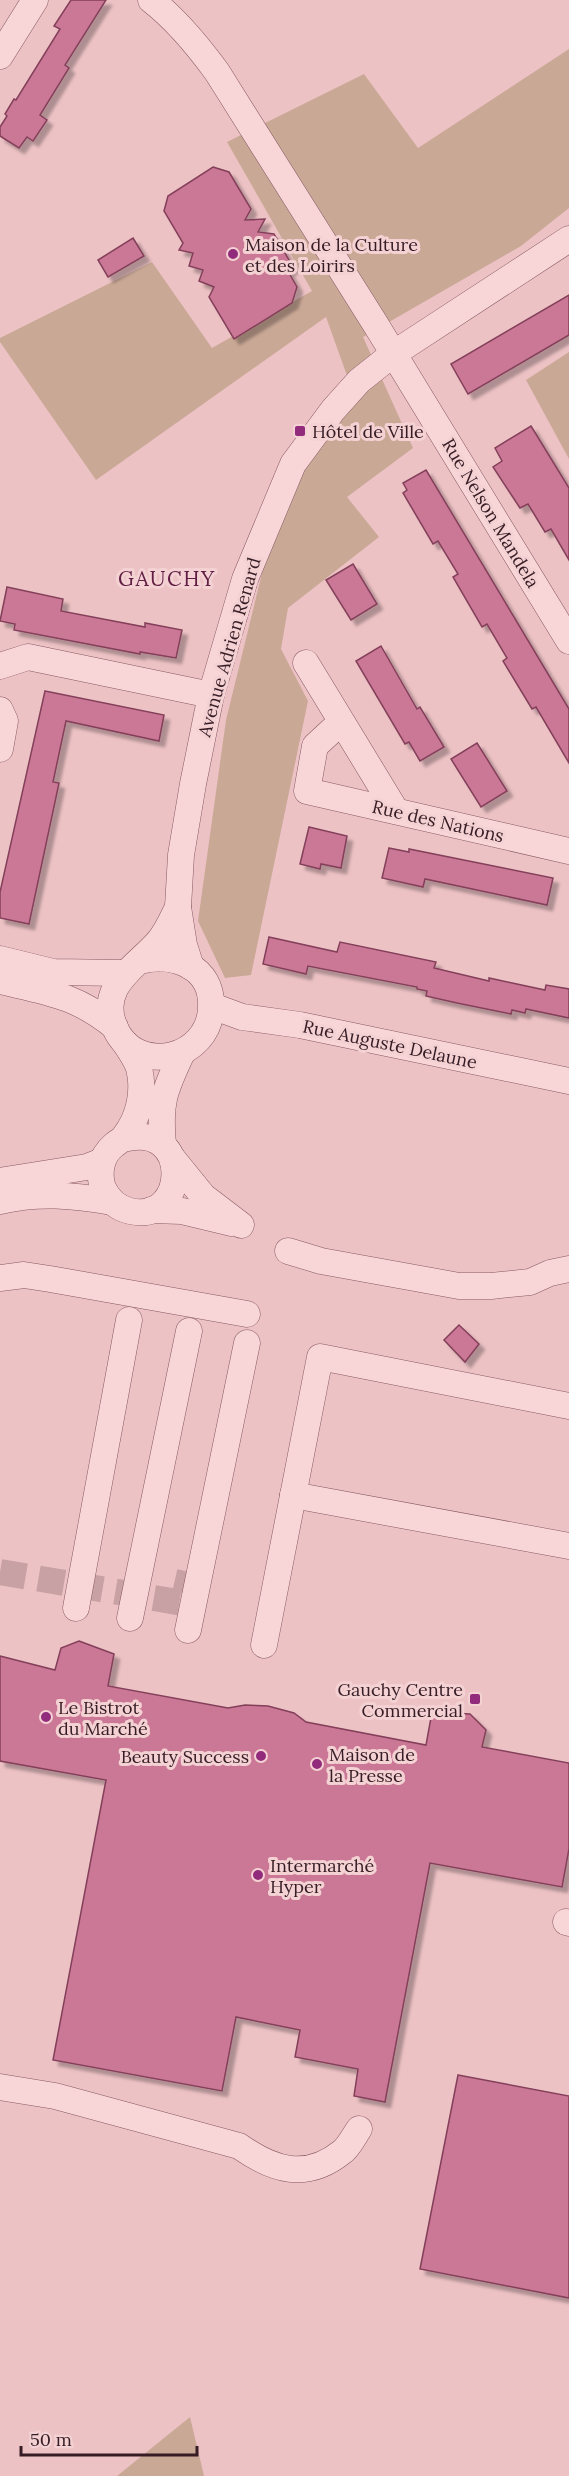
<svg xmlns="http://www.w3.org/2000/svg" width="569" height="2476" font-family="Lora,serif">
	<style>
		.green { fill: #caa896 }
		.building { fill: #ca7896; stroke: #84405a; stroke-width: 1.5; filter: url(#shadow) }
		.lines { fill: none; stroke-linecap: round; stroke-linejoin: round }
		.minor-tunnel { stroke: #c8a1a5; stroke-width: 26; stroke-dasharray: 26 13; stroke-linecap: butt }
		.minor-casing { stroke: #865a64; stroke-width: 27 }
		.minor { stroke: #f8d5d7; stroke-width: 26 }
		.poi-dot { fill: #932b7d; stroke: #f4d1d3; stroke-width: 2 }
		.labels { text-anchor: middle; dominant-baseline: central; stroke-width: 6; stroke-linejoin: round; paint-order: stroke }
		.poi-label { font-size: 18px; fill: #361d25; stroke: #f4d1d3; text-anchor: start }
		.street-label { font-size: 18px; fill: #361d25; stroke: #f4d1d3 }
		.quarter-label { font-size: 21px; letter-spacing: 1.5px; fill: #611e44; stroke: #f4d1d3 }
	</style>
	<defs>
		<filter id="shadow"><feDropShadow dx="5.5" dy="5.5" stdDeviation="1.5" flood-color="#0004"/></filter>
	</defs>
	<rect width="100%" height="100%" fill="#edc2c5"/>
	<g class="green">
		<polygon points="569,49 569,208 521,246 363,337 413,448 347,497 379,537 288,608 281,649 308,701 251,975 225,978 198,921 226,720 264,565 298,480 355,398 326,317 96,480 0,342 0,338 152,262 212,348 312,291 227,142 364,74 418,148"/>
		<polygon points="569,352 569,459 526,380"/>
		<polygon points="190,2417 204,2476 117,2476"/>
	</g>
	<g class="building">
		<polygon points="71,0 106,0 65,65 69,68 40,115 47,120 33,141 27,137 19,148 0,136 0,127 7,116 5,114 14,99 16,100 60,29 54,26"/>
		<polygon points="213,167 229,172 251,209 245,220 265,219 258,232 274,234 293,267 288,271 297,287 292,303 234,339 209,297 214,287 199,281 203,270 189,266 193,253 179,250 183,243 164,211 168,196"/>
		<polygon points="133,238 144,256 108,277 98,260"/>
		<polygon points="569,295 569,335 468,394 451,364"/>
		<polygon points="531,426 569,488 569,560 551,529 545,532 528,504 520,508 493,467 502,461 495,448"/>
		<polygon points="426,470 569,709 569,763 536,707 532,709 503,661 507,658 487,624 482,627 453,577 458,574 438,541 433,544 403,493 407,490 403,483"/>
		<polygon points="353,564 377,604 351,620 326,580"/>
		<polygon points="7,587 63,599 61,611 145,627 145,623 182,630 176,658 140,652 140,654 14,630 15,624 0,621"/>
		<polygon points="381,646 417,709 420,707 444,747 420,761 409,742 405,744 356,661"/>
		<polygon points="45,691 164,715 159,741 66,721 53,782 59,783 29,924 0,918 0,892"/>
		<polygon points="477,743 507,791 481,807 451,759"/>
		<polygon points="309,827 347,836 341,868 321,864 320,869 300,864"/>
		<polygon points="389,848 409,852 409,849 553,878 547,905 425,879 423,887 382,878"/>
		<polygon points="269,937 337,952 340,942 436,962 434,968 489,981 489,978 545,990 546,985 569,989 569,1018 526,1009 525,1013 512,1010 511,1014 457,1003 426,996 427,991 417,989 417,987 308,966 306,974 263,964"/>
		<polygon points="459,1325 479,1344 465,1362 444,1340"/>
		<polygon points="79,1641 114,1654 108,1686 228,1708 245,1705 268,1706 294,1713 306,1722 426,1745 432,1712 470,1714 486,1730 482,1747 569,1763 569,1849 562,1887 430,1863 385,2102 354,2096 358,2069 295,2057 300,2030 236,2017 222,2091 53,2060 106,1780 0,1761 0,1656 55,1670 61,1648"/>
		<polygon points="458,2075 569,2096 569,2298 420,2269"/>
	</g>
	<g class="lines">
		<polyline class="minor-tunnel" points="0,1572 183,1603 190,1572"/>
		<g class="minor-casing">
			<g id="minor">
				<path d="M 151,0 C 177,20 198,46 217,72 L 376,325 L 569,641"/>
				<polyline points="0,56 35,0"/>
				<polyline points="306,663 396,811"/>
				<polyline points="0,666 28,657 211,695"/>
				<polyline points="0,710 5,721 0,749"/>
				<polyline points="341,722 315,746 307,791 569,851"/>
				<polyline points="0,959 53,972 124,973"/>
				<path d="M 140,961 C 174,952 213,967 211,1007 C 210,1059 137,1077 115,1028 C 97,987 135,968 158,942 C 167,932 172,919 178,907"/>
				<polyline points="191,967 184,945 178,907 181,855 193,784 211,695 245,579 293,464 333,410 359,381 393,354 569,239"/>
				<path d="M 0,981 C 47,992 76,995 115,1027"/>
				<polyline points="212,1006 242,1017 300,1025 569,1081"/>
				<path d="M 123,1139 C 193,1120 188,1225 130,1211 C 117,1208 108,1199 103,1188 C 98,1173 101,1156 113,1146 C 117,1142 121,1141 124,1137 C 139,1118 145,1092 139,1068 C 136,1059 130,1051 125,1043"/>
				<path d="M 163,1145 C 159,1103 164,1091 182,1053"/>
				<polyline points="173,1159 203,1196 241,1225"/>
				<polyline points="0,1181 87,1167 102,1161"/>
				<path d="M 0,1201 C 38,1192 74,1195 112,1202"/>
				<polyline points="151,1210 182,1211 232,1223"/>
				<polyline points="288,1251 321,1261 459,1286 491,1286 530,1282 550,1273 569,1269"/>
				<polyline points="0,1278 24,1275 50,1279 247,1314"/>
				<polyline points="293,1495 569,1546"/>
				<polyline points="76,1608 129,1320"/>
				<polyline points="130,1618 189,1331"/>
				<polyline points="188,1630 247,1343"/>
				<polyline points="264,1645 320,1357 569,1406"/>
				<polyline points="566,1922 569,1923"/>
				<path d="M 0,2087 L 55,2096 L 239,2146 C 273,2170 306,2181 342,2152 C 349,2147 354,2136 359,2129"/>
			</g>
		</g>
		<use href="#minor" class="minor"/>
	</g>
	<g class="poi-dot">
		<circle cx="233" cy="254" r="6"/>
		<rect x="294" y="425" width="12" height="12" rx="3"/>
		<rect x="469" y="1693" width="12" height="12" rx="3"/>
		<circle cx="46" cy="1717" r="6"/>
		<circle cx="261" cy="1756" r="6"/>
		<circle cx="317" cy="1764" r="6"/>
		<circle cx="258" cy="1875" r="6"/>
	</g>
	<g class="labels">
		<g class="poi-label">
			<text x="245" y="244">Maison de la Culture<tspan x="245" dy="21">et des Loirirs</tspan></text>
			<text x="312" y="431">Hôtel de Ville</text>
			<text x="463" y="1689" text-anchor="end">Gauchy Centre<tspan x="463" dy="21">Commercial</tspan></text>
			<text x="58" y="1707">Le Bistrot<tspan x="58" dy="21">du Marché</tspan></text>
			<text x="329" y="1754">Maison de<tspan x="329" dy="21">la Presse</tspan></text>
			<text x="249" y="1756" text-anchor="end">Beauty Success</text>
			<text x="270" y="1865">Intermarché<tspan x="270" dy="21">Hyper</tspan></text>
		</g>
		<g class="street-label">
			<text transform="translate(491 513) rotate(59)">Rue Nelson Mandela</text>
			<text transform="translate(229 647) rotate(-74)">Avenue Adrien Renard</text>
			<text transform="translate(438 821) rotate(13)">Rue des Nations</text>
			<text transform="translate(390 1044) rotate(12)">Rue Auguste Delaune</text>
		</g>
		<g class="quarter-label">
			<text x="167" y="578">GAUCHY</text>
		</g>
	</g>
	<path d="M21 2446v9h176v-9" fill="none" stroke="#361d25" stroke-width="3"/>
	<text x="30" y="2446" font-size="18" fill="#361d25" stroke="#f4d1d3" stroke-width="4.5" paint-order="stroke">50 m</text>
</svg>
